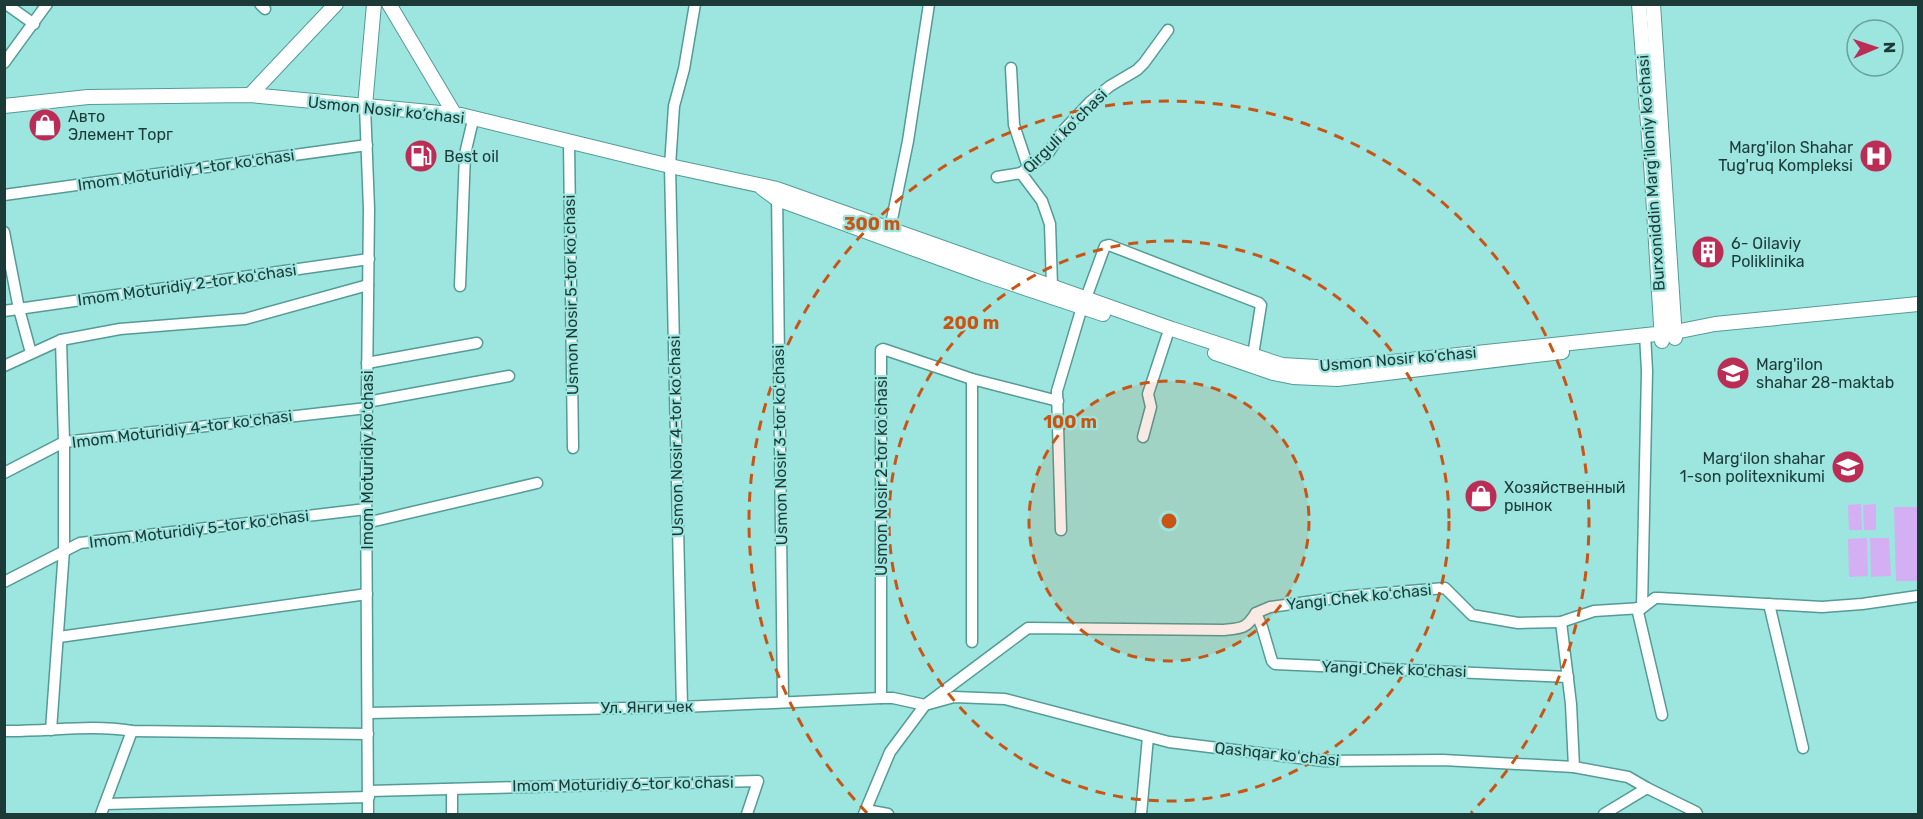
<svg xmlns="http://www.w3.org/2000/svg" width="1923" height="819" font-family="Rubik,sans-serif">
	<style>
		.green { fill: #d5aff4 }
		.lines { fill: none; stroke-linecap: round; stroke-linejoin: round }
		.minor-casing { stroke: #549b96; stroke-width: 13 }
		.major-casing { stroke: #549b96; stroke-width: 16 }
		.minor { stroke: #fff; stroke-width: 10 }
		.major { stroke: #fff; stroke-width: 14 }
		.ring { fill: none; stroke: #c95413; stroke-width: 3; stroke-dasharray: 10 8 }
		.labels { text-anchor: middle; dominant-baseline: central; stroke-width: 4.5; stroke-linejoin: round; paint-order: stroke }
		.street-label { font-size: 16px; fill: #1c3a38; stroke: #9de5df }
		.poi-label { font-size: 16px; fill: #1c3a38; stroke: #9de5df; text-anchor: start }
		.centre { fill: #c95413; stroke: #9de5df; stroke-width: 3 }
		.ring-label { font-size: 18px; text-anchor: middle; font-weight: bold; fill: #c95413; stroke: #9de5df; stroke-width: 4.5; stroke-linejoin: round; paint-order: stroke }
	</style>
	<rect width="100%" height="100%" fill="#9de5df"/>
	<g class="green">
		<polygon points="1861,504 1862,530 1849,530 1848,505"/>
		<polygon points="1876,504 1876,530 1864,530 1863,505"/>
		<polygon points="1894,507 1918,507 1918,581 1896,581"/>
		<polygon points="1867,538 1868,576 1849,577 1848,539"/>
		<polygon points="1870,538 1889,538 1891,576 1871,577"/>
	</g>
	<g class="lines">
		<g class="minor-casing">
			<g id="minor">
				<polyline points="6,4 34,24"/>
				<polyline points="260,4 265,9"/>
				<polyline points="4,63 47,4"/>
				<polyline points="1011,68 1014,125 1028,167"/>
				<polyline points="365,106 369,209 366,480 368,814"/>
				<polyline points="569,142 573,448"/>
				<polyline points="997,177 1021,173"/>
				<polyline points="777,192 783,701"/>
				<polyline points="4,195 367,145"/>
				<polyline points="890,229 908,141 929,4"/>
				<polyline points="4,232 19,309 31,353"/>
				<polyline points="460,286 465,154 473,120"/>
				<polyline points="1052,286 1050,224 1042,201 1021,173 1049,152 1062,132 1090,102 1110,86 1137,70 1144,63 1168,30"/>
				<polyline points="1086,298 1105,246 1109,245 1259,303 1261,305 1253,355"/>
				<polyline points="4,311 369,259"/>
				<polyline points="367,363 477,343"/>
				<polyline points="4,366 61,340 120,329 245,319 368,285"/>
				<polyline points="367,402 509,376"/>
				<polyline points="1143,437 1151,407 1148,394 1167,336"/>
				<polyline points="4,473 64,442 367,408"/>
				<polyline points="366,523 537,483"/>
				<polyline points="1061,530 1057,391 1082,307"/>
				<polyline points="4,582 80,543 366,509"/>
				<polyline points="1769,604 1803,748"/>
				<polyline points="1637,608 1662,715"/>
				<polyline points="1642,608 1647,371 1645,334"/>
				<polyline points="1256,613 1262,627 1272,661 1275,664 1568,677"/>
				<polyline points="1561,622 1571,704 1574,767"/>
				<polyline points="59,637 367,594"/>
				<polyline points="972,642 972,379"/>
				<polyline points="881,698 881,350 883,349 972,379 1058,401"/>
				<polyline points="682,707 670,166 674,106 684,69 695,4"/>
				<polyline points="368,713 682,707 881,698 893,698 925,705 954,697 1005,699 1169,742 1324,761 1443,760 1574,767 1628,777 1647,788 1696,812 1697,814"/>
				<polyline points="51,730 64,550 64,442 61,340"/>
				<path d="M 4,731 C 47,732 90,724 132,731 L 368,734"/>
				<polyline points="452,789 452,814"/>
				<polyline points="369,791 758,781 747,814"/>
				<polyline points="105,804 369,797"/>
				<polyline points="866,810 888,814"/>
				<polyline points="101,814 132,731"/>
				<path d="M 864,814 L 890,752 L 925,705 L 1028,628 L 1224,630 C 1242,628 1246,629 1256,613 L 1270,607 L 1350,596 L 1445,588 L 1472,615 L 1518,623 L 1561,622 L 1594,611 L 1642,608 L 1655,598 L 1659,598 L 1822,607 L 1862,604 L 1918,596"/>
				<polyline points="1141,814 1148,737"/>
				<polyline points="1604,814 1647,788"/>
			</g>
		</g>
		<g class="major-casing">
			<g id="major">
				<polyline points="389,4 455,115"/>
				<polyline points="1639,4 1652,178 1662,341"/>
				<polyline points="1653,4 1675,338"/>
				<polyline points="250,95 336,4"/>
				<polyline points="4,106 88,97 250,95 461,115 670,166 777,189 1172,329 1282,365 1334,368 1675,332 1715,324 1918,304"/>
				<polyline points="365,106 374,4"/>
				<polyline points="762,188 777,199 983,274 1103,314"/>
				<polyline points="1215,353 1273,373 1293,377 1337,379 1562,352"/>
			</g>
		</g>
		<use href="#minor" class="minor"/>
		<use href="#major" class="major"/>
	</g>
	<circle cx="1169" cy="521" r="140" fill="#c95413" fill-opacity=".12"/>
	<g class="ring">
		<circle cx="1169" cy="521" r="140"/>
		<circle cx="1169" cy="521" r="280"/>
		<path d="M867 813A420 420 0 1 1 1471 813"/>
	</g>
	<defs>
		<g id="shop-disc" transform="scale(1.725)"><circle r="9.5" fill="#bc2d56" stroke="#9de5df"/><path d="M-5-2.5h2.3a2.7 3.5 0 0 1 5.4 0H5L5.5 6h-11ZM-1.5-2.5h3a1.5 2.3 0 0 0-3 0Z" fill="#fff"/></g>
		<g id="fuel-disc" transform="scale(1.725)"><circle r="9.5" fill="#bc2d56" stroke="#9de5df"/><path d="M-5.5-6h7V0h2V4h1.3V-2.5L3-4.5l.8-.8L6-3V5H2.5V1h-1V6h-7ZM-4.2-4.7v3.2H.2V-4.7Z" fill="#fff"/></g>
		<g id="hospital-disc" transform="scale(1.725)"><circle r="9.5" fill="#bc2d56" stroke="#9de5df"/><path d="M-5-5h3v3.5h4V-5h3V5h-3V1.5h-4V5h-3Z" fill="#fff"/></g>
		<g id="building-disc" transform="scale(1.725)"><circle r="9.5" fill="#bc2d56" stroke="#9de5df"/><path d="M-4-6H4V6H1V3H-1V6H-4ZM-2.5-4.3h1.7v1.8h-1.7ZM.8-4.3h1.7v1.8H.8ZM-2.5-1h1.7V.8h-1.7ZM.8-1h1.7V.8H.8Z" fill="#fff"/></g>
		<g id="school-disc" transform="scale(1.725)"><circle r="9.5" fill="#bc2d56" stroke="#9de5df"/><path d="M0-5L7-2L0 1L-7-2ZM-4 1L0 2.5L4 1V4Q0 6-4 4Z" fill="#fff"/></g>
	</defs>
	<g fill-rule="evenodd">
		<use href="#shop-disc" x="45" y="125"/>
		<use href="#fuel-disc" x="421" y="156"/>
		<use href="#hospital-disc" x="1876" y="156"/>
		<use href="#building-disc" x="1708" y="252"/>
		<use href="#school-disc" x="1733" y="373"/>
		<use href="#school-disc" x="1848" y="467"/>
		<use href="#shop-disc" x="1481" y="496"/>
	</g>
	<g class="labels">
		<g class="street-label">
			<text transform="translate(386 110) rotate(6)">Usmon Nosir ko‘chasi</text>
			<text transform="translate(1065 131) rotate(-45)">Qirguli koʻchasi</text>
			<text transform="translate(186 170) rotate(-8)">Imom Moturidiy 1-tor koʻchasi</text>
			<text transform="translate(1651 173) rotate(-94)">Burxoniddin Marg’iloniy ko’chasi</text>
			<text transform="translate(187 285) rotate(-8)">Imom Moturidiy 2-tor koʻchasi</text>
			<text transform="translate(571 295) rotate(-91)">Usmon Nosir 5-tor koʻchasi</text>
			<text transform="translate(1398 359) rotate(-5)">Usmon Nosir ko‘chasi</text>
			<text transform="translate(182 429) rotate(-7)">Imom Moturidiy 4-tor koʻchasi</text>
			<text transform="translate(676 436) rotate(-91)">Usmon Nosir 4-tor koʻchasi</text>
			<text transform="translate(780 445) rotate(-91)">Usmon Nosir 3-tor koʻchasi</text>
			<text transform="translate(367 460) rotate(-90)">Imom Moturidiy koʻchasi</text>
			<text transform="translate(881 476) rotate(-90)">Usmon Nosir 2-tor koʻchasi</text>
			<text transform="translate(199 529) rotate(-7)">Imom Moturidiy 5-tor koʻchasi</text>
			<text transform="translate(1359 597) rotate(-6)">Yangi Chek koʻchasi</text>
			<text transform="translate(1394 669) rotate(2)">Yangi Chek ko'chasi</text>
			<text transform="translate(647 707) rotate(-1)">Ул. Янги чек</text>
			<text transform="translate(1277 754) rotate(6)">Qashqar koʻchasi</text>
			<text transform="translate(623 784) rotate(-1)">Imom Moturidiy 6-tor koʻchasi</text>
		</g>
		<g class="poi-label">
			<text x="68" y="116">Авто<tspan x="68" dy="18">Элемент Торг</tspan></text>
			<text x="1853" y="147" text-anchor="end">Marg'ilon Shahar<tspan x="1853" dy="18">Tug'ruq Kompleksi</tspan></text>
			<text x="444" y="156">Best oil</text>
			<text x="1731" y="243">6- Oilaviy<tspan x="1731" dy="18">Poliklinika</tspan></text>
			<text x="1756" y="364">Marg'ilon<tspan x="1756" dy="18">shahar 28-maktab</tspan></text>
			<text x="1825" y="458" text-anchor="end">Margʻilon shahar<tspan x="1825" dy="18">1-son politexnikumi</tspan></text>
			<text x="1504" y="487">Хозяйственный<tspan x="1504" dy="18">рынок</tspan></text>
		</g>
	</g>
	<circle cx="1169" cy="521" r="9" class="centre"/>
	<g class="ring-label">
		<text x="872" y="230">300 m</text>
		<text x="971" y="329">200 m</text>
		<text x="1070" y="428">100 m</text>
	</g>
	<rect width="1923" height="819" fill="none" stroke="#1c3a38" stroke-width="12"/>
	<g transform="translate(1875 48) rotate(88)"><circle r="28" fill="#9de5df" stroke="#69a19c" stroke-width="1.5"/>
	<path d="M0-4.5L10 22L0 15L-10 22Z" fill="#bc2d56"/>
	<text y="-9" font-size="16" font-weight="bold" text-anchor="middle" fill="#1c3a38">N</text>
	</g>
</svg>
